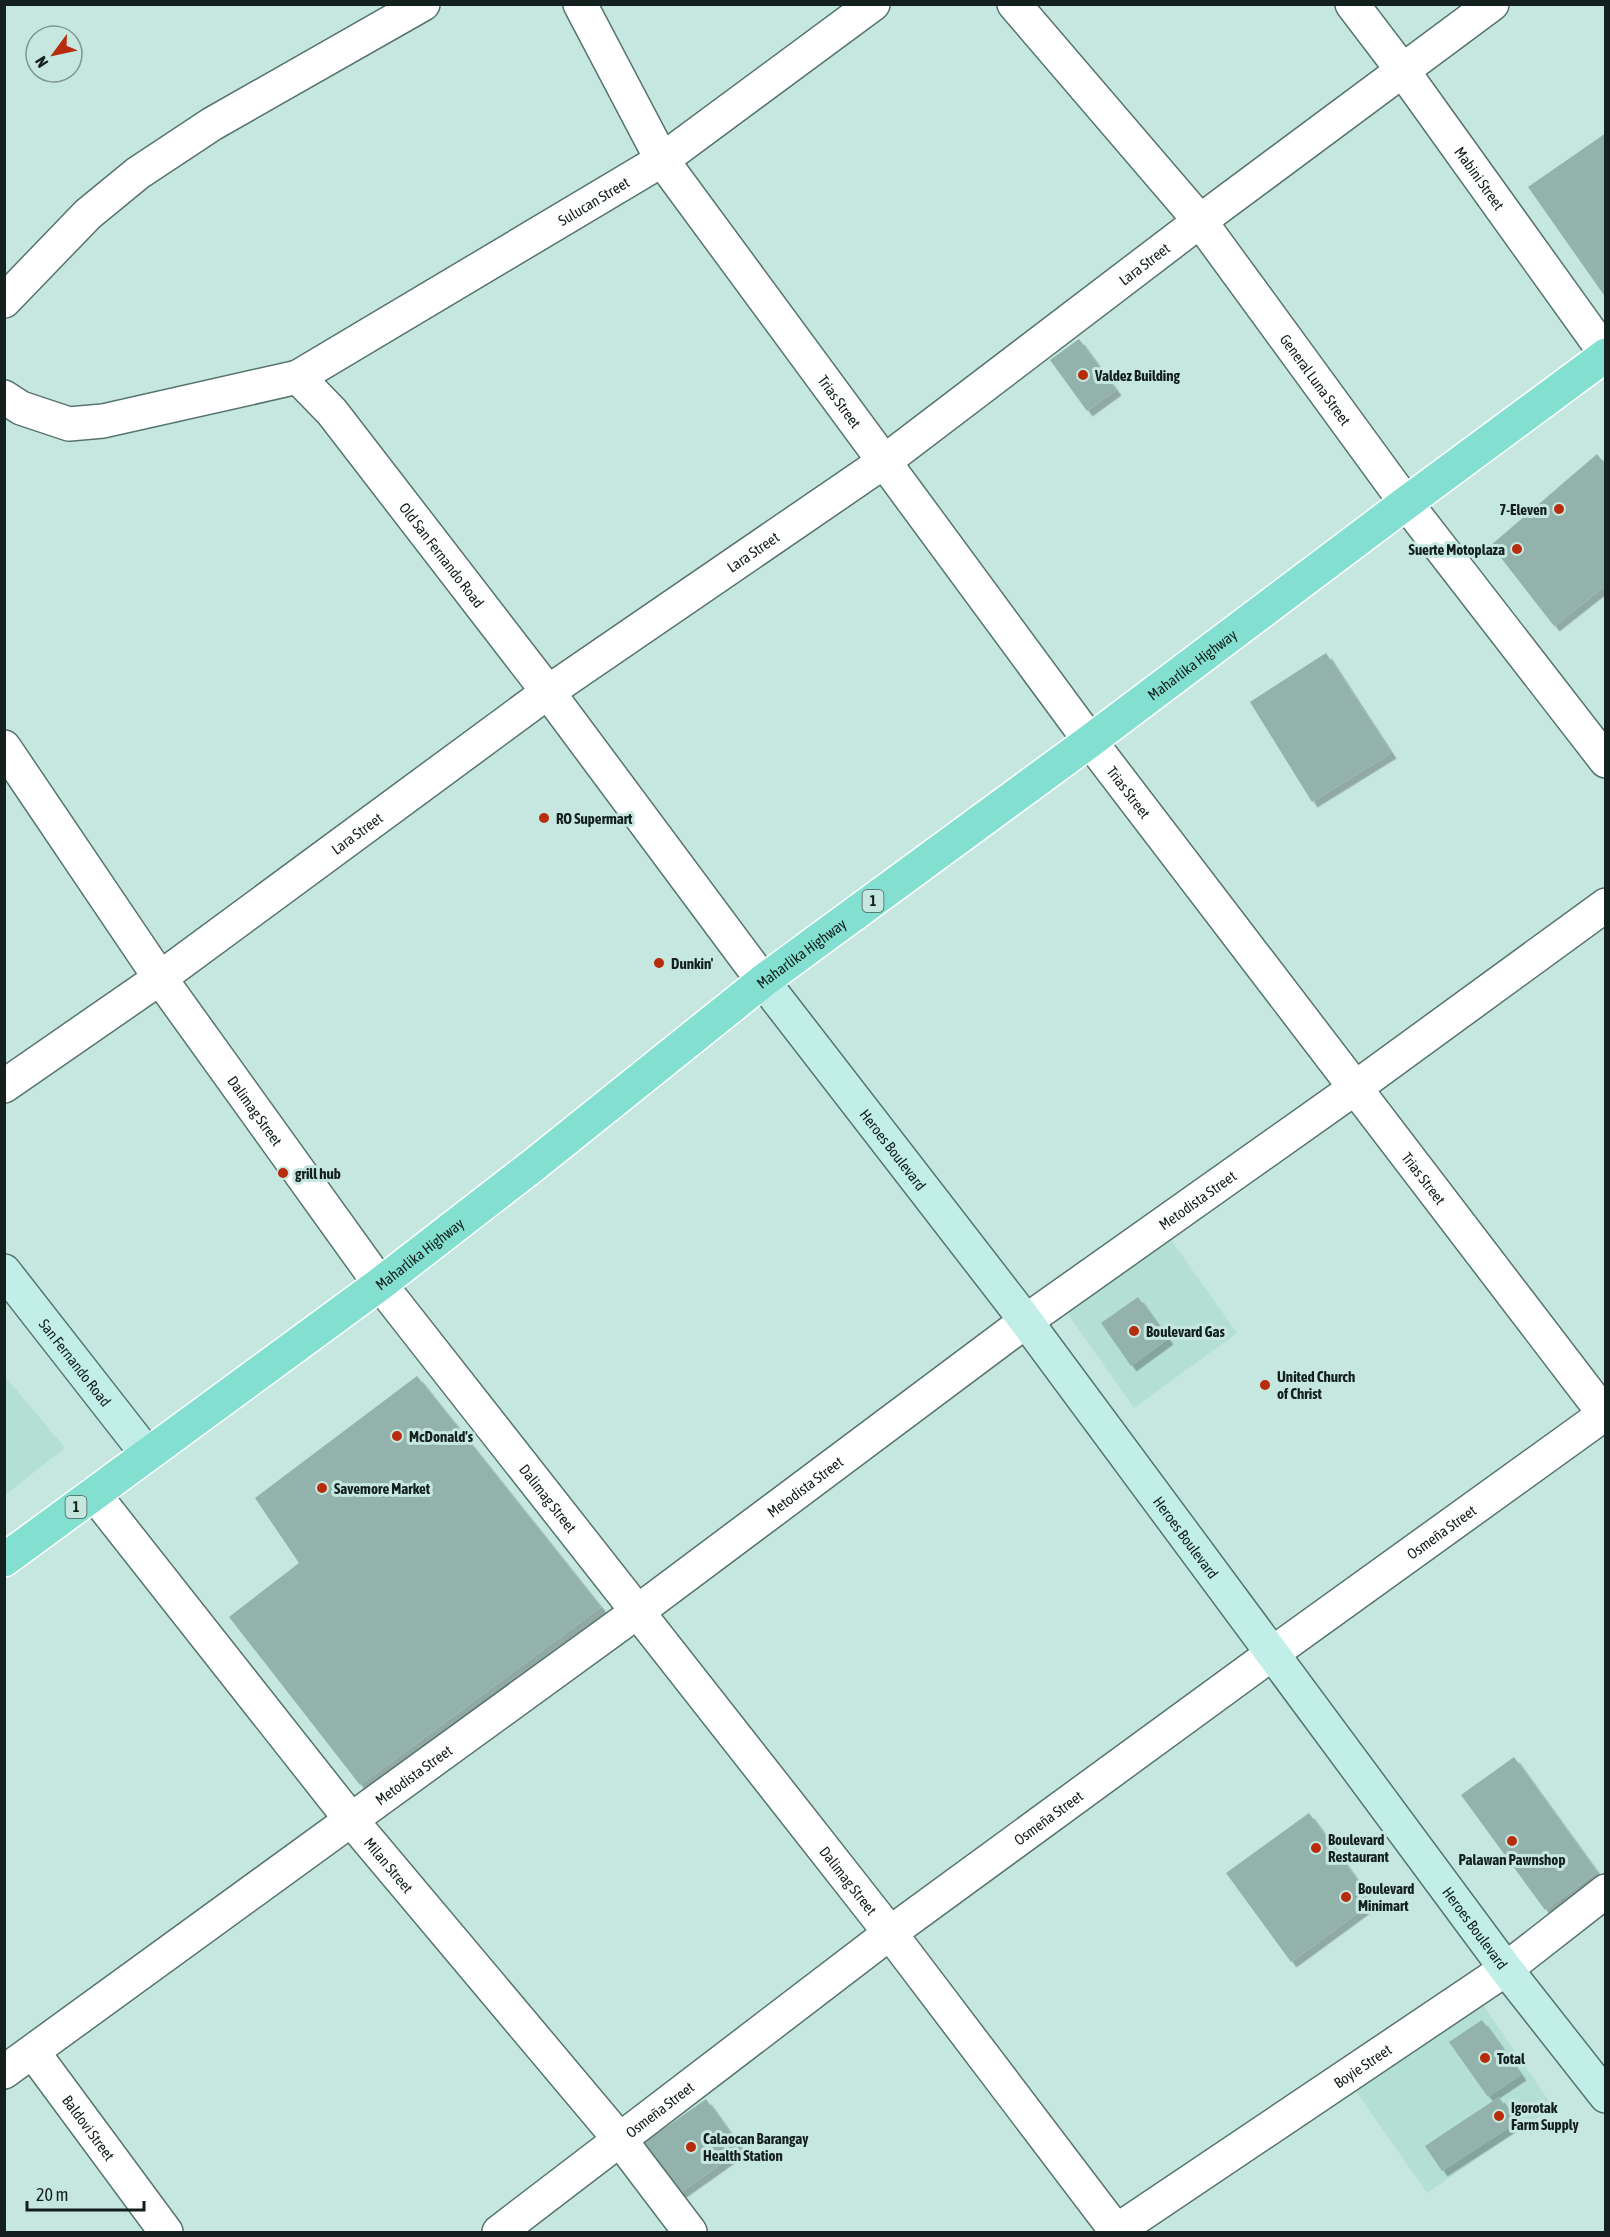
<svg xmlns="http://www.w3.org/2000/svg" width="1610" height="2237" font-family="'Asap Condensed',sans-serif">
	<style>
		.built { fill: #b4dfd5 }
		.building { fill: #93b2ab; filter: url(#shadow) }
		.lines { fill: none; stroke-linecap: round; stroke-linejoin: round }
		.minor-casing { stroke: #56746e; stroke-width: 36 }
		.tertiary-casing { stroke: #56746e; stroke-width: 36 }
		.secondary-casing { stroke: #56746e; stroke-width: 36 }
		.primary-casing { stroke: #fff; stroke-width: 36 }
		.minor { stroke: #fff; stroke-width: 33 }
		.tertiary { stroke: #fff; stroke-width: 33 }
		.secondary { stroke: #c1efe8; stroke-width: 33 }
		.primary { stroke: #83e0d1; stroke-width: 33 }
		.poi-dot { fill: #b72c0b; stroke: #c6e7df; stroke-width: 2 }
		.labels { text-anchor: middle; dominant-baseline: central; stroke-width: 6; stroke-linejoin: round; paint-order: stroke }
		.shield { fill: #c6e7df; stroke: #495c57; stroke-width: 1.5 }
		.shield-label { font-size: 14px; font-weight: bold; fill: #14201d }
		.street-label { font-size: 15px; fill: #14201d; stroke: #c6e7df }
		.poi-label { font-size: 15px; font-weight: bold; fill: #14201d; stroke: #c6e7df; text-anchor: start }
	</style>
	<defs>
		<filter id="shadow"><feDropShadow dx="5.5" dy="5.5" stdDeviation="0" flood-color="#0004"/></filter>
	</defs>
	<rect width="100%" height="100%" fill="#c6e7df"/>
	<g class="built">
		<polygon points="1166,1233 1237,1333 1134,1408 1063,1307"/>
		<polygon points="4,1375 65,1448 5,1495 4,1495"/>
		<polygon points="1481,2002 1553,2107 1427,2193 1355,2090"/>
	</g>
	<g class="building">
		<polygon points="1606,133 1606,298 1528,187"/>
		<polygon points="1079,339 1116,390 1087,411 1050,360"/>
		<polygon points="1597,454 1606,465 1606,585 1554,626 1491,545"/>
		<polygon points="1326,653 1391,753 1312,802 1250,702"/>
		<polygon points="1138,1297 1168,1339 1131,1366 1101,1323"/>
		<polygon points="417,1376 601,1607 360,1785 229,1617 299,1563 255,1498"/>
		<polygon points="1514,1757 1597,1872 1545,1910 1461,1795"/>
		<polygon points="1309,1813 1373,1902 1291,1962 1226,1873"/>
		<polygon points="1482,2020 1521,2075 1488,2097 1449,2042"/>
		<polygon points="1499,2097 1516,2123 1442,2171 1425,2146"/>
		<polygon points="706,2099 742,2149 677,2195 641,2145"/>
	</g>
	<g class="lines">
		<g class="minor-casing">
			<g id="minor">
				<path id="s1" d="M 580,4 L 662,160 L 1090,741 L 1606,1416"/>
				<path id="s2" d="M 1352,4 L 1403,71 L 1606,354"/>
				<polyline points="4,301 88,214 138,173 212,124 423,4"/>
				<path id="s3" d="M 4,747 L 160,978 L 380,1284 L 890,1933 L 1117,2232"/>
				<path id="s4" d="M 4,1086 L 160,978 L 548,692 L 885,461 L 1200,221 L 1492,4"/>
				<path id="s5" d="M 94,1494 L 352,1821 L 621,2141 L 690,2232"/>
				<path id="s6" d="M 33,2052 L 166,2232"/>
				<path id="s7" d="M 4,2072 L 637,1612 L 1026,1321 L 1355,1088 L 1606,905"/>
				<path id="s8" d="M 499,2232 L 890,1933 L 1273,1653 L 1606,1413"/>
			</g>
		</g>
		<g class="tertiary-casing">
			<g id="tertiary">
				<path id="s9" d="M 1014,4 L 1200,221 L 1406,503 L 1606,761"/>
				<path id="s10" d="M 298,377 L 662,160 L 873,4"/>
				<path id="s11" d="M 4,397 L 21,408 L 69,424 L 103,421 L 298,377 L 332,412 L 548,692 L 763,981"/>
				<path id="s12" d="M 1115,2232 L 1506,1969 L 1606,1891"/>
			</g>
		</g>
		<g class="secondary-casing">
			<g id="secondary">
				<path id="s13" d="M 763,981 L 1026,1321 L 1506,1969 L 1606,2096"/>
				<path id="s14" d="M 4,1271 L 147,1454"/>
			</g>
		</g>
		<g class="primary-casing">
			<g id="primary">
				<path id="s15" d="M 4,1560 L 380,1284 L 535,1164 L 763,981 L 1090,741 L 1406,503 L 1606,355"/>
			</g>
		</g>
		<use href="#minor" class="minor"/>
		<use href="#tertiary" class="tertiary"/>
		<use href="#secondary" class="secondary"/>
		<use href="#primary" class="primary"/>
	</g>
	<g class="poi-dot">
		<circle cx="1083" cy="375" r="6"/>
		<circle cx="1559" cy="509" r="6"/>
		<circle cx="1517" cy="549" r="6"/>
		<circle cx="544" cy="818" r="6"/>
		<circle cx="659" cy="963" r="6"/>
		<circle cx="283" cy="1173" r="6"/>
		<circle cx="1134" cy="1331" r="6"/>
		<circle cx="1265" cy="1385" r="6"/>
		<circle cx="397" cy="1436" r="6"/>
		<circle cx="322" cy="1488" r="6"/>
		<circle cx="1512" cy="1841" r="6"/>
		<circle cx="1316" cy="1848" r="6"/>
		<circle cx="1346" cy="1897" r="6"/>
		<circle cx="1485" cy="2058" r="6"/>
		<circle cx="1499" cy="2116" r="6"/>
		<circle cx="691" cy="2147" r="6"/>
	</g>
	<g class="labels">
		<g class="shield">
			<rect x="862.5" y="890" width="21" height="22" rx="4.5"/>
			<rect x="65.5" y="1496" width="21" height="22" rx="4.5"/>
		</g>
		<g class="shield-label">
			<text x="873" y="901">1</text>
			<text x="76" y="1507">1</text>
		</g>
		<g class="street-label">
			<text stroke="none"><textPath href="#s2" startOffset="216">Mabini Street</textPath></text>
			<text stroke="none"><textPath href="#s10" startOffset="344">Sulucan Street</textPath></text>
			<text stroke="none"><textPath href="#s4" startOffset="1406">Lara Street</textPath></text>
			<text stroke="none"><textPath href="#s9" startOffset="482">General Luna Street</textPath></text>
			<text stroke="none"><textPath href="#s1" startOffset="476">Trias Street</textPath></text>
			<text stroke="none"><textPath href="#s4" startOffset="920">Lara Street</textPath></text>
			<text stroke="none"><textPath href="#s11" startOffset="534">Old San Fernando Road</textPath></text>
			<text stroke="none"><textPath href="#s15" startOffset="1488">Maharlika Highway</textPath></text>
			<text stroke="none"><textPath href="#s1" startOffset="962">Trias Street</textPath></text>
			<text stroke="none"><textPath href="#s4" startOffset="434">Lara Street</textPath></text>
			<text stroke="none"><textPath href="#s15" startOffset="1002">Maharlika Highway</textPath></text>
			<text stroke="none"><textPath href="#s3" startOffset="442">Dalimag Street</textPath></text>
			<text stroke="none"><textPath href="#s13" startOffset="213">Heroes Boulevard</textPath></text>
			<text stroke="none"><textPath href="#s1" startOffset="1448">Trias Street</textPath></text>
			<text stroke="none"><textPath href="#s7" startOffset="1478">Metodista Street</textPath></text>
			<text stroke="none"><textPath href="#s15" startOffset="516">Maharlika Highway</textPath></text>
			<text stroke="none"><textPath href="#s14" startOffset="116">San Fernando Road</textPath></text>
			<text stroke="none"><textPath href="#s7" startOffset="992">Metodista Street</textPath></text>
			<text stroke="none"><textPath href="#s3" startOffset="928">Dalimag Street</textPath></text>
			<text stroke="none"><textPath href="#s8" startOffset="1174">Osmeña Street</textPath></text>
			<text stroke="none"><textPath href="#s13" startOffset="699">Heroes Boulevard</textPath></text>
			<text stroke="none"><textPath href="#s7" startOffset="506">Metodista Street</textPath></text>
			<text stroke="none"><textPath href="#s8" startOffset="688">Osmeña Street</textPath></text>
			<text stroke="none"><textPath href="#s5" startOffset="474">Milan Street</textPath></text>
			<text stroke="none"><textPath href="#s3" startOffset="1414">Dalimag Street</textPath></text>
			<text stroke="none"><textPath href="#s13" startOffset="1185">Heroes Boulevard</textPath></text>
			<text stroke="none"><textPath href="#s12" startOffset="298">Boyie Street</textPath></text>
			<text stroke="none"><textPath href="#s8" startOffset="202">Osmeña Street</textPath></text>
			<text stroke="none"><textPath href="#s6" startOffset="94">Baldovi Street</textPath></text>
		</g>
		<g class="poi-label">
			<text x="1095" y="375">Valdez Building</text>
			<text x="1547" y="509" text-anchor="end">7-Eleven</text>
			<text x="1505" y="549" text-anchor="end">Suerte Motoplaza</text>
			<text x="556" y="818">RO Supermart</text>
			<text x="671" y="963">Dunkin'</text>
			<text x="295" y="1173">grill hub</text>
			<text x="1146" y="1331">Boulevard Gas</text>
			<text x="1277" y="1376">United Church<tspan x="1277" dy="17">of Christ</tspan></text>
			<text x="409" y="1436">McDonald's</text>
			<text x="334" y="1488">Savemore Market</text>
			<text x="1328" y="1839">Boulevard<tspan x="1328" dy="17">Restaurant</tspan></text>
			<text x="1512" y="1859" text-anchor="middle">Palawan Pawnshop</text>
			<text x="1358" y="1888">Boulevard<tspan x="1358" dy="17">Minimart</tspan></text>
			<text x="1497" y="2058">Total</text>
			<text x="1511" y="2107">Igorotak<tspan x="1511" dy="17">Farm Supply</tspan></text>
			<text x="703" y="2138">Calaocan Barangay<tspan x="703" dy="17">Health Station</tspan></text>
		</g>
	</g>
	<rect width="1610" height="2237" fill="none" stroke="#14201d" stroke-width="12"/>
	<g transform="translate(54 54) rotate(237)"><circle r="28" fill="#c6e7df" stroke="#7f9791" stroke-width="1.5"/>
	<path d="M0-4.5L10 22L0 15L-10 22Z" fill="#b72c0b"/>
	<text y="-9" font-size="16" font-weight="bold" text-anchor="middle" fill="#14201d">N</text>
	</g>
	<path d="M27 2201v9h117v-9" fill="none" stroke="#14201d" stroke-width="3"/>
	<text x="36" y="2201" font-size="18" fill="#14201d" stroke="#c6e7df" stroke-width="4.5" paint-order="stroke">20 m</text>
</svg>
